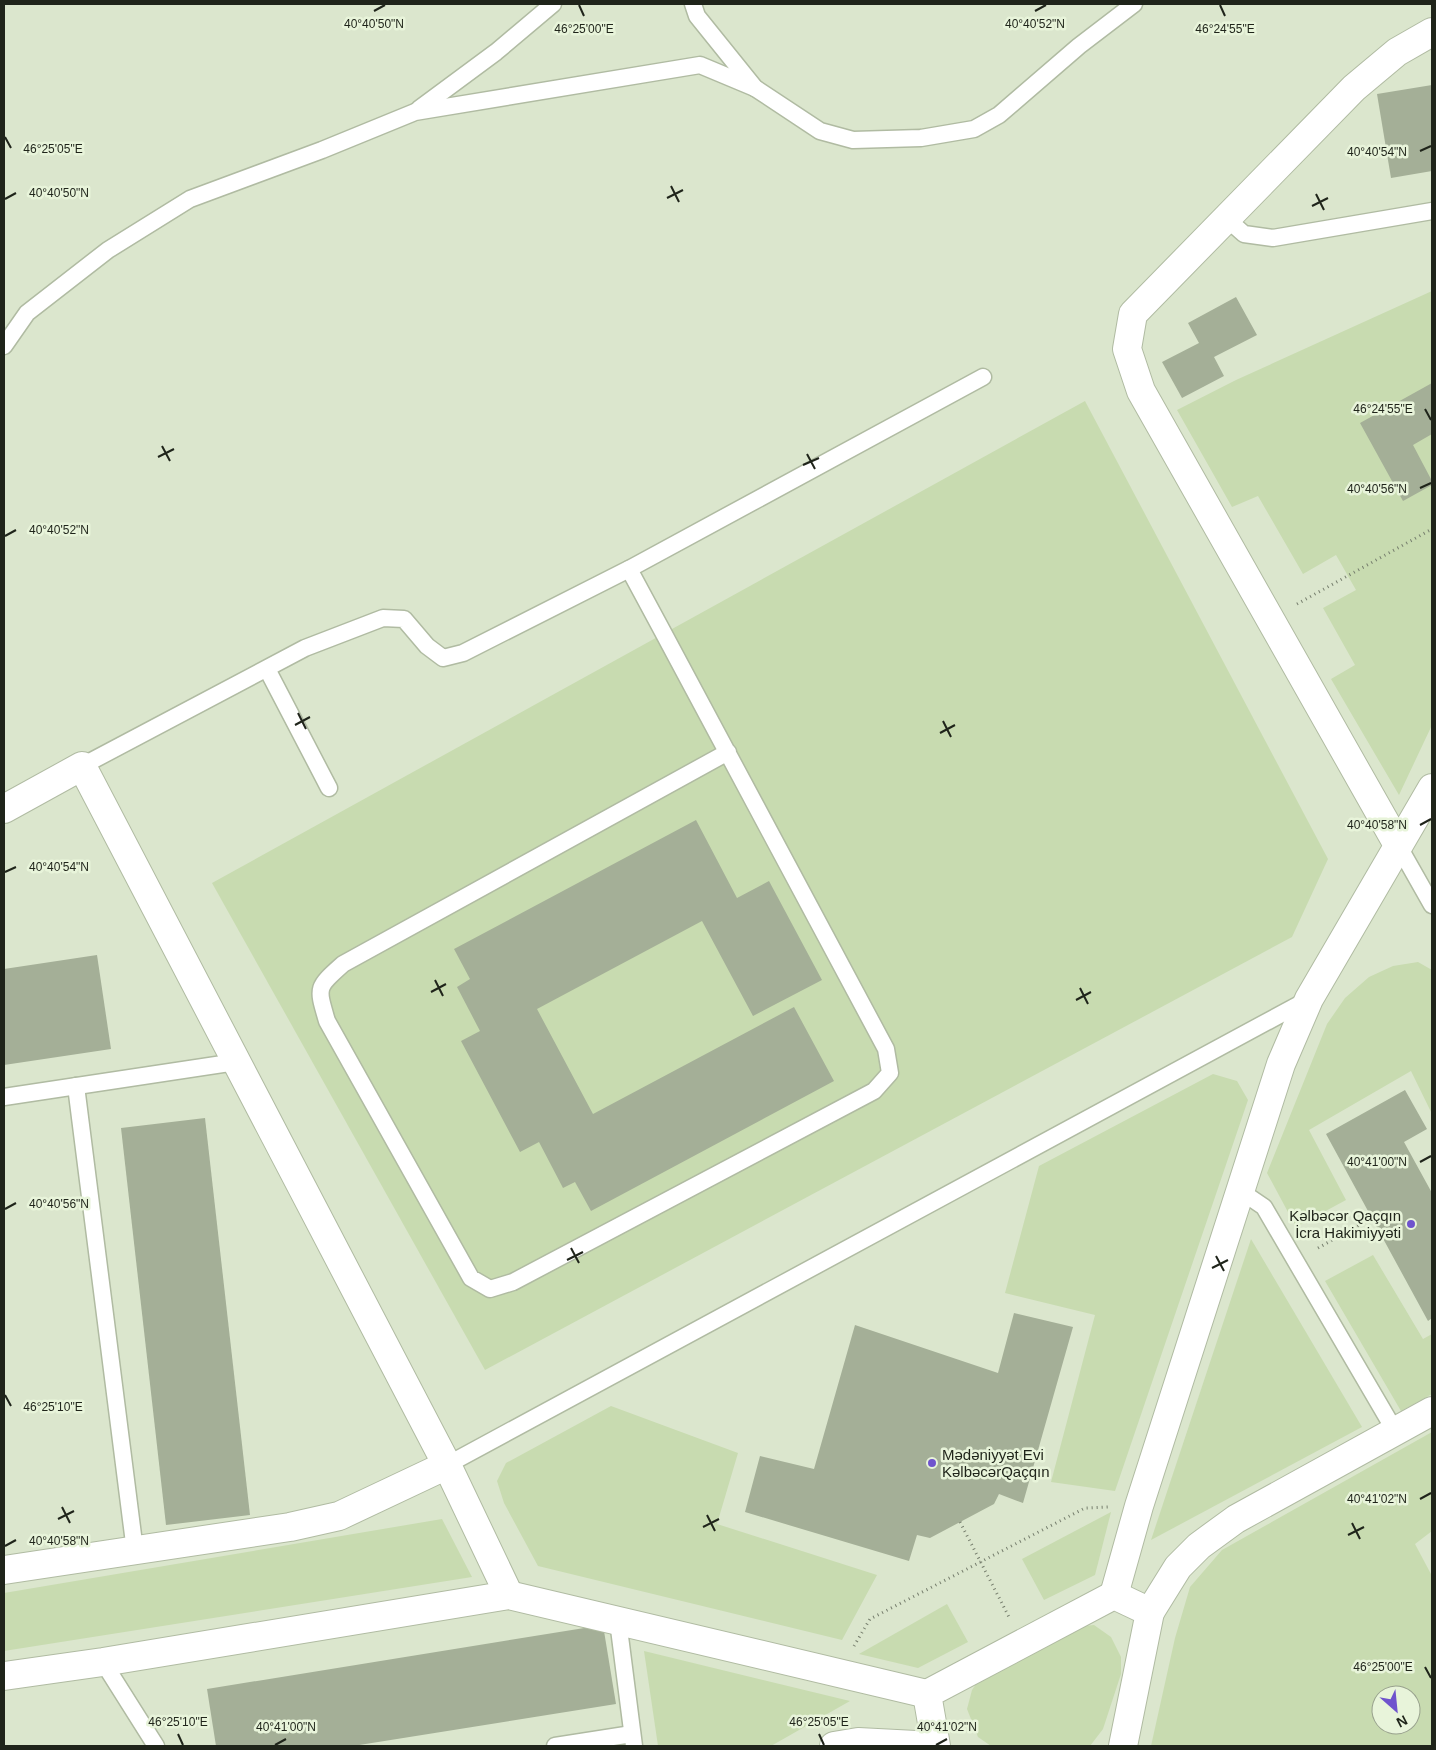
<svg xmlns="http://www.w3.org/2000/svg" width="1436" height="1750" font-family="Arial,sans-serif">
	<style>
		.green { fill: #c8dbb0; fill-rule: evenodd }
		.building { fill: #a4af97 }
		.lines { fill: none; stroke-linecap: round; stroke-linejoin: round }
		.service-casing { stroke: #b0bba2; stroke-width: 19 }
		.minor-casing { stroke: #b0bba2; stroke-width: 30 }
		.path { stroke: #767e6d; stroke-width: 3; stroke-dasharray: 1 4; stroke-linecap: butt }
		.service { stroke: #fff; stroke-width: 16 }
		.minor { stroke: #fff; stroke-width: 28 }
		.ticks { fill: none; stroke: #1f241a; stroke-width: 2 }
		.poi-dot { fill: #6f53cd; stroke: #e8f4da; stroke-width: 2 }
		.labels { text-anchor: middle; dominant-baseline: central; stroke-width: 5; stroke-linejoin: round; paint-order: stroke }
		.poi-label { font-size: 15px; fill: #1f241a; stroke: #e8f4da; text-anchor: end }
		.ticks-label { font-size: 12px; text-anchor: middle; fill: #1f241a; stroke: #e8f4da; stroke-width: 5; stroke-linejoin: round; paint-order: stroke }
	</style>
	<rect width="100%" height="100%" fill="#dbe6cd"/>
	<g class="green">
		<polygon points="1432,291 1432,725 1399,795 1331,679 1355,665 1323,608 1356,590 1336,555 1303,574 1258,496 1232,507 1177,410 1236,380"/>
		<polygon points="1085,401 1328,859 1292,937 485,1370 212,883"/>
		<polygon points="1418,962 1432,970 1432,1114 1411,1071 1309,1130 1346,1200 1296,1227 1267,1173 1327,1024 1345,998 1369,977 1393,966"/>
		<polygon points="1213,1074 1237,1081 1248,1100 1115,1491 1051,1482 1095,1315 1005,1293 1039,1166"/>
		<polygon points="1251,1239 1362,1427 1151,1540"/>
		<polygon points="1373,1255 1423,1339 1432,1334 1432,1394 1401,1411 1325,1281"/>
		<polygon points="611,1406 738,1453 717,1524 877,1575 842,1640 538,1566 504,1503 497,1481 506,1463"/>
		<path d="M 1432,1432 L 1432,1531 L 1415,1544 L 1432,1576 L 1432,1746 L 1151,1746 L 1175,1638 L 1190,1587 L 1222,1550 ZM 1381,1695 L 1411,1695 L 1411,1725 L 1381,1725 Z"/>
		<polygon points="1111,1512 1095,1575 1044,1600 1022,1559"/>
		<polygon points="442,1519 472,1577 4,1651 4,1593"/>
		<polygon points="947,1604 968,1642 918,1668 859,1654"/>
		<polygon points="1094,1625 1111,1637 1121,1657 1121,1674 1103,1729 1090,1746 991,1746 978,1737 967,1709 972,1690 980,1678 1073,1627"/>
		<polygon points="644,1651 850,1701 771,1746 658,1746"/>
	</g>
	<g class="building">
		<polygon points="1432,85 1432,171 1391,178 1377,94"/>
		<polygon points="1236,297 1257,335 1214,357 1224,376 1182,398 1162,362 1199,343 1188,323"/>
		<polygon points="1432,383 1432,434 1413,445 1432,481 1432,485 1403,501 1360,423"/>
		<polygon points="696,820 737,898 769,881 822,980 753,1016 702,921 537,1009 593,1114 794,1007 834,1081 591,1211 575,1182 563,1188 539,1142 520,1152 461,1041 480,1031 457,987 470,979 454,949"/>
		<polygon points="97,955 111,1049 4,1065 4,969"/>
		<polygon points="1405,1090 1427,1129 1404,1142 1432,1193 1432,1318 1428,1321 1326,1134"/>
		<polygon points="205,1118 250,1515 166,1525 121,1128"/>
		<polygon points="1014,1313 1073,1327 1023,1503 999,1494 994,1504 930,1538 917,1535 909,1561 745,1512 760,1456 814,1469 855,1325 998,1373"/>
		<polygon points="603,1625 616,1704 353,1746 216,1746 207,1689"/>
	</g>
	<g class="lines">
		<g class="service-casing">
			<g id="service">
				<polyline points="693,4 697,16 755,88 820,131 853,140 921,138 974,129 999,115 1079,46 1134,4"/>
				<polyline points="419,109 496,52 553,4"/>
				<polyline points="1227,219 1244,234 1273,238 1432,211"/>
				<polyline points="4,346 27,313 108,250 190,199 322,150 415,112 700,65 755,88"/>
				<path d="M 629,569 L 664,634 L 886,1049 L 890,1073 L 874,1091 L 513,1282 L 490,1289 L 471,1278 L 327,1021 C 317,987 316,988 343,964 L 728,752"/>
				<polyline points="267,669 329,788"/>
				<polyline points="82,766 305,648 383,618 404,619 427,646 443,658 463,653 629,569 983,377"/>
				<polyline points="1398,845 1432,905"/>
				<polyline points="76,1086 135,1551"/>
				<polyline points="4,1097 236,1062"/>
				<polyline points="1239,1190 1264,1207 1395,1431"/>
				<polyline points="447,1465 1309,999"/>
				<polyline points="618,1621 634,1746"/>
				<polyline points="103,1662 156,1746"/>
				<polyline points="555,1746 632,1734"/>
			</g>
		</g>
		<g class="minor-casing">
			<g id="minor">
				<polyline points="4,809 82,766 447,1465"/>
				<polyline points="1398,845 1141,391 1127,349 1133,314 1354,88 1397,52 1432,32"/>
				<polyline points="4,1570 290,1527 339,1516 447,1465 509,1595"/>
				<polyline points="1114,1595 1139,1506 1281,1064 1309,999 1432,788"/>
				<polyline points="1150,1612 1178,1567 1199,1546 1236,1519 1432,1411"/>
				<polyline points="4,1676 103,1662 509,1595 927,1694"/>
				<polyline points="834,1746 858,1742 935,1746"/>
				<polyline points="936,1746 927,1694 1114,1595 1150,1612 1123,1746"/>
			</g>
		</g>
		<g class="path">
			<polyline points="1297,604 1432,529"/>
			<polyline points="1318,1248 1372,1218"/>
			<polyline points="960,1522 1009,1617"/>
			<polyline points="854,1646 870,1619 1085,1508 1108,1507"/>
		</g>
		<use href="#service" class="service"/>
		<use href="#minor" class="minor"/>
	</g>
	<path class="ticks" d="M 579,5 L 584,16M 1220,5 L 1225,16M 374,11 L 385,5M 1035,11 L 1046,5M 5,137 L 11,148M 1420,151 L 1431,146M 671,186 L 679,202M 1316,194 L 1324,210M 667,198 L 683,190M 5,199 L 16,193M 1312,206 L 1328,198M 1425,409 L 1431,420M 162,446 L 170,461M 807,454 L 815,469M 158,457 L 174,449M 803,465 L 819,458M 1420,488 L 1431,483M 5,536 L 16,530M 298,713 L 306,729M 943,721 L 951,737M 295,725 L 310,717M 940,733 L 955,725M 1420,825 L 1431,819M 5,872 L 16,867M 435,980 L 443,996M 1080,988 L 1088,1004M 431,992 L 446,984M 1076,1000 L 1091,992M 1420,1162 L 1431,1156M 5,1209 L 16,1203M 571,1248 L 579,1263M 1216,1256 L 1224,1271M 567,1260 L 583,1252M 1212,1268 L 1228,1260M 5,1395 L 11,1406M 1420,1499 L 1431,1493M 62,1507 L 70,1523M 707,1515 L 715,1531M 58,1519 L 74,1511M 1352,1523 L 1360,1539M 703,1527 L 719,1519M 1348,1535 L 1364,1527M 5,1546 L 16,1540M 1425,1667 L 1431,1678M 178,1734 L 183,1745M 819,1734 L 824,1745M 275,1745 L 286,1739M 936,1745 L 947,1739"/>
	<g class="poi-dot">
		<circle cx="1411" cy="1224" r="5"/>
		<circle cx="932" cy="1463" r="5"/>
	</g>
	<g class="labels">
		<g class="poi-label">
			<text x="1401" y="1215">Kəlbəcər Qaçqın<tspan x="1401" dy="17">İcra Hakimiyyəti</tspan></text>
			<text x="942" y="1454" text-anchor="start">Mədəniyyət Evi<tspan x="942" dy="17">KəlbəcərQaçqın</tspan></text>
		</g>
	</g>
	<g class="ticks-label">
		<text x="374" y="28">40°40'50"N</text>
		<text x="1035" y="28">40°40'52"N</text>
		<text x="584" y="33">46°25'00"E</text>
		<text x="1225" y="33">46°24'55"E</text>
		<text x="53" y="153">46°25'05"E</text>
		<text x="1377" y="156">40°40'54"N</text>
		<text x="59" y="197">40°40'50"N</text>
		<text x="1383" y="413">46°24'55"E</text>
		<text x="1377" y="493">40°40'56"N</text>
		<text x="59" y="534">40°40'52"N</text>
		<text x="1377" y="829">40°40'58"N</text>
		<text x="59" y="871">40°40'54"N</text>
		<text x="1377" y="1166">40°41'00"N</text>
		<text x="59" y="1208">40°40'56"N</text>
		<text x="53" y="1411">46°25'10"E</text>
		<text x="1377" y="1503">40°41'02"N</text>
		<text x="59" y="1545">40°40'58"N</text>
		<text x="1383" y="1671">46°25'00"E</text>
		<text x="178" y="1726">46°25'10"E</text>
		<text x="819" y="1726">46°25'05"E</text>
		<text x="286" y="1731">40°41'00"N</text>
		<text x="947" y="1731">40°41'02"N</text>
	</g>
	<rect width="1436" height="1750" fill="none" stroke="#1f241a" stroke-width="10"/>
	<g transform="translate(1396 1710) rotate(153)"><circle r="24" fill="#e8f4da" stroke="#98a18d"/>
	<path d="M0-4L9 19L0 12L-9 19Z" fill="#6f53cd"/>
	<text y="-8" font-size="14" font-weight="bold" text-anchor="middle" fill="#1f241a">N</text>
	</g>
</svg>
